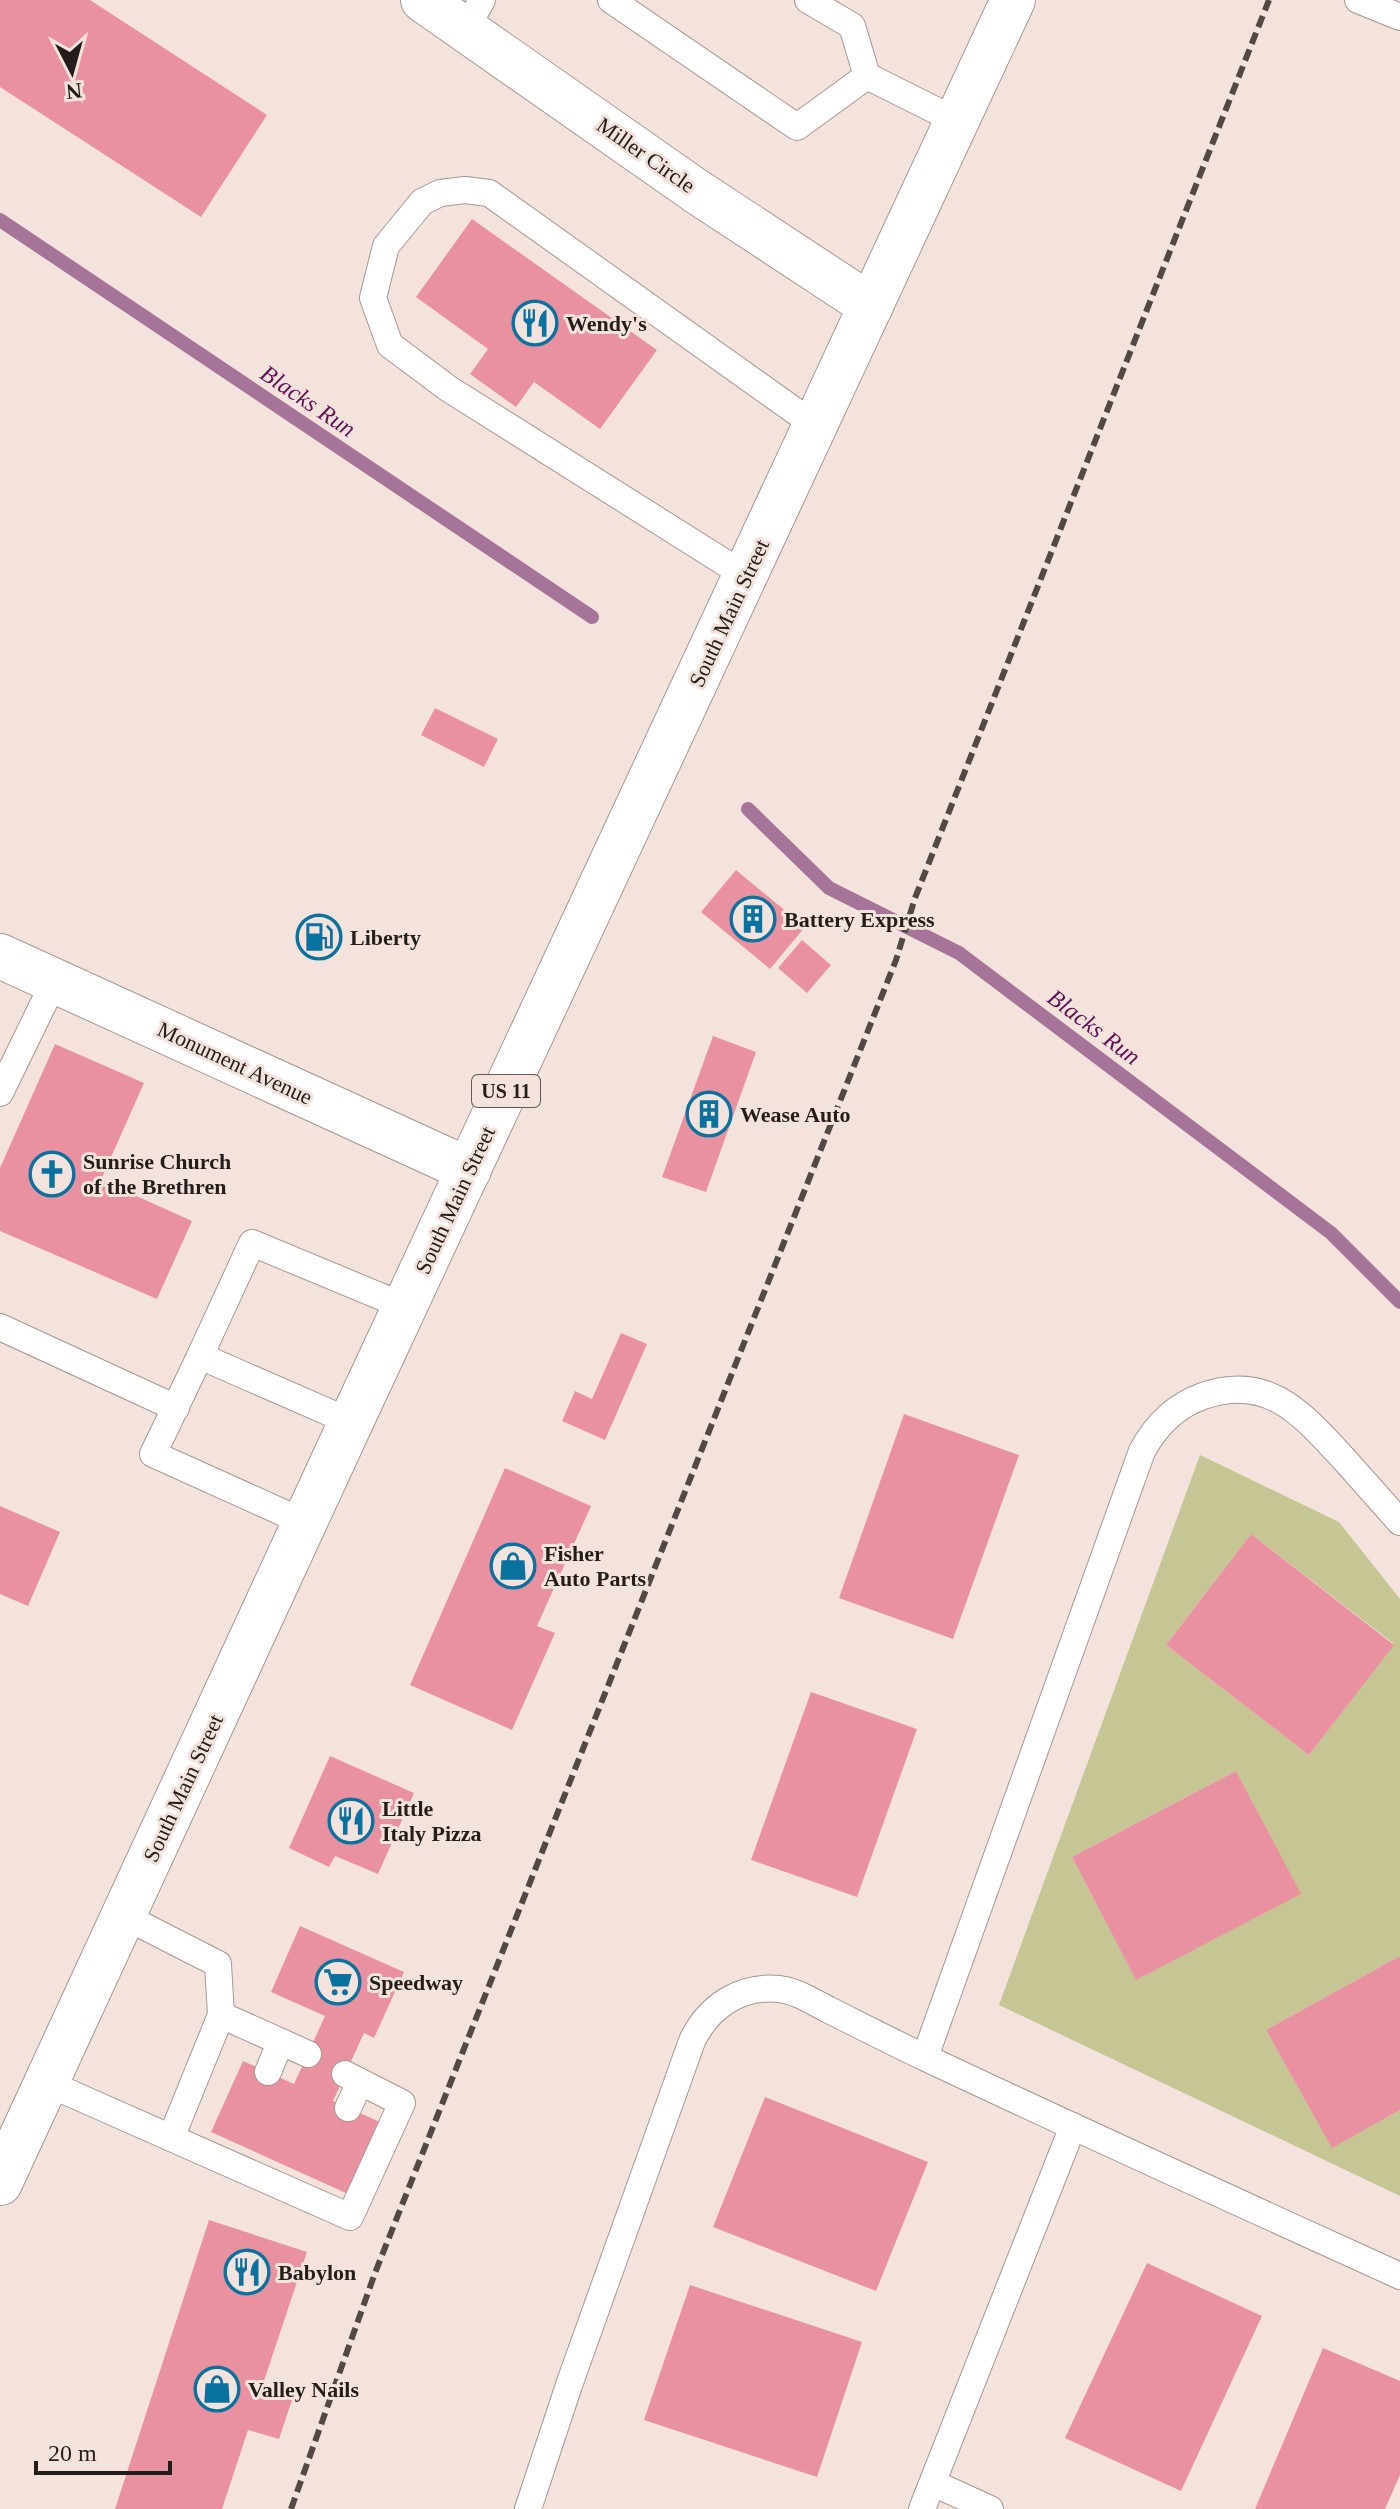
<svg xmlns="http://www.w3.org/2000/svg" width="1400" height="2509" font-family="'Times New Roman',serif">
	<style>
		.green { fill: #c5c694; fill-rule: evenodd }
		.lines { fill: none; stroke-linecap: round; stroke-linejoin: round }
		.stream { stroke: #a77499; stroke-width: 14 }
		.building { fill: #ea91a1 }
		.service-casing { stroke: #a69791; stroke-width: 28 }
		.minor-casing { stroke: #a69791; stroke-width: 46 }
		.primary-casing { stroke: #a69791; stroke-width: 46 }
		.service { stroke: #fff; stroke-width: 26 }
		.minor { stroke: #fff; stroke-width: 44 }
		.primary { stroke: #fff; stroke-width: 44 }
		.rail { stroke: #524946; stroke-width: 6; stroke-dasharray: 12 6; stroke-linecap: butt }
		.labels { text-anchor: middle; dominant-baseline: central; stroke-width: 6; stroke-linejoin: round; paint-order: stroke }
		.shield { fill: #f4e3dd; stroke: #625855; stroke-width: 2 }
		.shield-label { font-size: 20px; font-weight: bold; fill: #231d1b }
		.street-label { font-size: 22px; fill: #231d1b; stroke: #f4e3dd }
		.poi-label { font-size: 22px; font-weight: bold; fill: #231d1b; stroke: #f4e3dd; text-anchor: start }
		.water-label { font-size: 24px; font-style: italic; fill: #641258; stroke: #f4e3dd }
	</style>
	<rect width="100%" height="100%" fill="#f4e3dd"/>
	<path class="green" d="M 1200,1455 L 1339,1522 L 1400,1599 L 1400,1956 L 1266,2030 L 1332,2147 L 1400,2110 L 1400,2196 L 999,2005 ZM 1251,1534 L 1394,1644 L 1309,1755 L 1166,1645 ZM 1236,1771 L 1300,1894 L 1136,1979 L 1072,1857 Z"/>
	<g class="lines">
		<g class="stream">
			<polyline points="0,220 592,617"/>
			<polyline points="748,809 829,888 959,953 1331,1233 1400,1302"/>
		</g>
	</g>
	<g class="building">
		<polygon points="0,0 90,0 267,115 201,217 0,87"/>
		<polygon points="472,219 657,350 600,429 534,382 516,407 470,374 488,349 416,297"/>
		<polygon points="435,708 498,739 484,767 421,735"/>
		<polygon points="736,870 805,927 770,969 701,912"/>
		<polygon points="802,940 831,965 807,993 778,968"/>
		<polygon points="713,1036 756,1052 706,1192 662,1177"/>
		<polygon points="55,1044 144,1083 101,1180 192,1221 157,1299 0,1231 0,1168"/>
		<polygon points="621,1333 647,1344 605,1440 562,1421 575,1391 592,1399"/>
		<polygon points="904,1414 1019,1455 953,1639 839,1598"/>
		<polygon points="505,1468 591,1506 537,1626 555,1633 512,1730 410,1685"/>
		<polygon points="0,1506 60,1532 28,1606 0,1594"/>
		<polygon points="1251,1534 1394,1645 1309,1755 1166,1645"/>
		<polygon points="811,1692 917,1729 857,1897 751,1860"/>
		<polygon points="330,1756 414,1793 378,1874 335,1856 329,1867 289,1848"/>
		<polygon points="1236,1771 1301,1894 1136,1980 1072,1857"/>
		<polygon points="300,1926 404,1972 374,2038 364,2033 333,2101 380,2122 348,2194 211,2132 243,2061 294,2084 325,2016 271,1992"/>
		<polygon points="1400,1956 1400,2110 1332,2148 1266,2030"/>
		<polygon points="765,2097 928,2162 876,2291 713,2227"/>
		<polygon points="209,2220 307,2252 263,2384 294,2394 279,2439 248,2430 222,2509 115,2509"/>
		<polygon points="1147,2263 1262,2316 1181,2491 1065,2438"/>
		<polygon points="690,2285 862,2342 817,2477 644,2420"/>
		<polygon points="1323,2348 1400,2381 1400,2475 1385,2509 1255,2509"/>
	</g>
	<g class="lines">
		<g class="service-casing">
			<g id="service">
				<polyline points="611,0 797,127 867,76"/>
				<polyline points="808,0 852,26 867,76 957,121"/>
				<polyline points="1358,0 1400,17"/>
				<polyline points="465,30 482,0"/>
				<polyline points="746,576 449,389 390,345 373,298 386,246 422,202 440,193 465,190 489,193 816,426"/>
				<polyline points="0,1093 55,980"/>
				<polyline points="0,1327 176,1408"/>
				<polyline points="200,1356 153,1454 306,1523"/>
				<polyline points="351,1422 200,1356 252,1243 406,1307"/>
				<polyline points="124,1916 218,1964 221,2015 308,2054"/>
				<path d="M 925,2057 L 1142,1451 C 1156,1425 1175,1406 1203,1396 C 1269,1373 1303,1415 1343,1458 C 1362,1479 1381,1501 1400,1522"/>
				<polyline points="268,2072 280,2043"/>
				<polyline points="47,2083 350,2217 402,2103 345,2074"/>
				<polyline points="348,2108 360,2082"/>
				<polyline points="171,2138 221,2015"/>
				<polyline points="933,2483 990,2509"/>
				<path d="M 528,2509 L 569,2385 L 692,2041 C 708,2007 740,1985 779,1989 C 797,1991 813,2002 829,2010 C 861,2026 894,2043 926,2058 C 1083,2132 1242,2204 1400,2276"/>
				<polyline points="922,2509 1073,2126"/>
			</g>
		</g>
		<g class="minor-casing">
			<g id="minor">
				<polyline points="423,0 696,191 871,306"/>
				<polyline points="0,956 469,1170"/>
			</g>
		</g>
		<g class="primary-casing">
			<polyline id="primary" points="0,2183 351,1422 1013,0"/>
		</g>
		<use href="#service" class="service"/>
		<use href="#minor" class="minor"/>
		<use href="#primary" class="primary"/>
		<polyline class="rail" points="291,2509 375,2273 896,960 915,898 1269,0"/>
	</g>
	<defs>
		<g id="restaurant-ring" transform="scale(2.3)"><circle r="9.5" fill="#f4e3dd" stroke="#0a729e" stroke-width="1.5"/><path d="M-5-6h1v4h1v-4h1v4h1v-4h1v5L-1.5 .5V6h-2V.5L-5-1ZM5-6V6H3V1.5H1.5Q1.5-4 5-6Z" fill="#0a729e"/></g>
		<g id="building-ring" transform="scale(2.3)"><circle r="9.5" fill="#f4e3dd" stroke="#0a729e" stroke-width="1.5"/><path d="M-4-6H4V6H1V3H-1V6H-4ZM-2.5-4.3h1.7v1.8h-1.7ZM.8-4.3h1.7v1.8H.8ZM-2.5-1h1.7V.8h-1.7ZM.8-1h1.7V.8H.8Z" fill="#0a729e"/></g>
		<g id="fuel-ring" transform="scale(2.3)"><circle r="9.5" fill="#f4e3dd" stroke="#0a729e" stroke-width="1.5"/><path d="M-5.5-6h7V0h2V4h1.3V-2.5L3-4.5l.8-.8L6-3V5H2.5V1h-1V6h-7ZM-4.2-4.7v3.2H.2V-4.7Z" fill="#0a729e"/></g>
		<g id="church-ring" transform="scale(2.3)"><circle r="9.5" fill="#f4e3dd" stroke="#0a729e" stroke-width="1.5"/><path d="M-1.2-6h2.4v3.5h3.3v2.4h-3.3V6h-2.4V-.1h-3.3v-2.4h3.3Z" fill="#0a729e"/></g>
		<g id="shop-ring" transform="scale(2.3)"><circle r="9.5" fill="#f4e3dd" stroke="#0a729e" stroke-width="1.5"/><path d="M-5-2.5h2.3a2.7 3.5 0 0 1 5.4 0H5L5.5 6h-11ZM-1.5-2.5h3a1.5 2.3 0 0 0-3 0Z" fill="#0a729e"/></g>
		<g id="supermarket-ring" transform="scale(2.3)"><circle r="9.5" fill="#f4e3dd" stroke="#0a729e" stroke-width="1.5"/><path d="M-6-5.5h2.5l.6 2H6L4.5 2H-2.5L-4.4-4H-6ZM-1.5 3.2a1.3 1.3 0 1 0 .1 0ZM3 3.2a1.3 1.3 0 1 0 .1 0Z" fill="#0a729e"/></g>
	</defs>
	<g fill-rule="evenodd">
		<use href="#restaurant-ring" x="535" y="323"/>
		<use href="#building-ring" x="753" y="919"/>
		<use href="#fuel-ring" x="319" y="937"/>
		<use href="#building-ring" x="709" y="1114"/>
		<use href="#church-ring" x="52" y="1174"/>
		<use href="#shop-ring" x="513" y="1566"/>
		<use href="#restaurant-ring" x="351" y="1821"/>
		<use href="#supermarket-ring" x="338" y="1982"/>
		<use href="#restaurant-ring" x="247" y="2272"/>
		<use href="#shop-ring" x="217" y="2389"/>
	</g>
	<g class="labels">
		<rect class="shield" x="472" y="1075" width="68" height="32" rx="6"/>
		<g class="shield-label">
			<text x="506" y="1091">US 11</text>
		</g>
		<g class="street-label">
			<text transform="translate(646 155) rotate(35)">Miller Circle</text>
			<text transform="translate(729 613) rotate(-65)">South Main Street</text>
			<text transform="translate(235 1063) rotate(25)">Monument Avenue</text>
			<text transform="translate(455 1200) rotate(-65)">South Main Street</text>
			<text transform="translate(183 1788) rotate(-65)">South Main Street</text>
		</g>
		<g class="poi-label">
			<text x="566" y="323">Wendy's</text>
			<text x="784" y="919">Battery Express</text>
			<text x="350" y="937">Liberty</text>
			<text x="740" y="1114">Wease Auto</text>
			<text x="83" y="1161">Sunrise Church<tspan x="83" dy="25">of the Brethren</tspan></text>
			<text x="544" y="1553">Fisher<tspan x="544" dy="25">Auto Parts</tspan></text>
			<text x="382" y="1808">Little<tspan x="382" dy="25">Italy Pizza</tspan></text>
			<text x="369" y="1982">Speedway</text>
			<text x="278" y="2272">Babylon</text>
			<text x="248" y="2389">Valley Nails</text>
		</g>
		<g class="water-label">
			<text transform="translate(308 401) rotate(34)">Blacks Run</text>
			<text transform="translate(1094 1027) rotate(37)">Blacks Run</text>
		</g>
	</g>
	<g transform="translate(72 72) rotate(174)" stroke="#f4e3dd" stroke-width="6" paint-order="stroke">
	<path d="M0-6L14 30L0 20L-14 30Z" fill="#231d1b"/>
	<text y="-12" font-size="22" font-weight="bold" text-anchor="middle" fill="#231d1b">N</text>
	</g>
	<path d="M36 2461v12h134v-12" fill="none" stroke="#231d1b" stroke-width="4"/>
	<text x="48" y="2461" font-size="24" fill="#231d1b" stroke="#f4e3dd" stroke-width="6" paint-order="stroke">20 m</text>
</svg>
